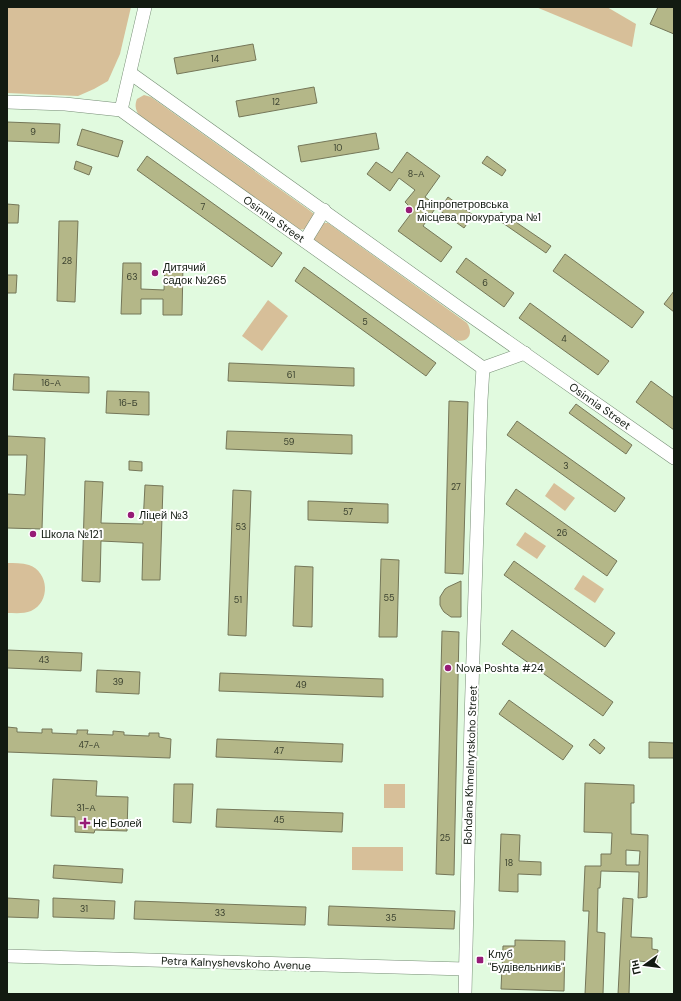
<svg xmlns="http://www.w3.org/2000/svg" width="681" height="1001" font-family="'DM Sans',sans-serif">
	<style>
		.green { fill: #d7bf99 }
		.building { fill: #b4b788; stroke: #757759; fill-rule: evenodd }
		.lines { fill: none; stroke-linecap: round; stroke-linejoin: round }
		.minor-casing { stroke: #768d75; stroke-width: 14 }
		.minor { stroke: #fff; stroke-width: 13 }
		.poi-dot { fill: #961b76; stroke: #fff; stroke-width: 1.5 }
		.labels { text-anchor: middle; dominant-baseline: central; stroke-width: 4; stroke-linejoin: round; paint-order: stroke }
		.number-label { font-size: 9px; fill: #3a412f }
		.poi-label { font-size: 11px; fill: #121a11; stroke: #fff; text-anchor: start }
		.street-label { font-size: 11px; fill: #121a11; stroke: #fff }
	</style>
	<rect width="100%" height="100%" fill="#e1fadf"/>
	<g class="green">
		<polygon points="7,7 131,7 120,54 108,81 94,89 78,96 7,93"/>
		<polygon points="536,7 607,7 636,24 632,47"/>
		<path d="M 144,95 L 151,97 L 309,210 L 314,214 L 314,220 C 310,226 307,231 298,229 L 141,118 C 136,111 134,107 137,99 Z"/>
		<path d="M 323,223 L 328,223 L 467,323 C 474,333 468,344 456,340 L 314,241 L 313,238 Z"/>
		<polygon points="268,300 288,316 262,351 242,336"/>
		<polygon points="554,483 575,498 565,511 545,496"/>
		<polygon points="525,532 546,546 537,559 516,545"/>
		<path d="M 7,563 C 14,563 22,563 29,565 C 49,572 51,602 31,611 C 24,614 15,613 7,613 Z"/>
		<polygon points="583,575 604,589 595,603 574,589"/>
		<rect x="384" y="784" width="21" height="24"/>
		<polygon points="352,847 403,847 403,871 352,870"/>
	</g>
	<g class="building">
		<polygon points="658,7 674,7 674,34 650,24"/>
		<polygon points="253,44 256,60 177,74 174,58"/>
		<polygon points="314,87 317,103 239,117 236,101"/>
		<polygon points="7,122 60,124 59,143 7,141"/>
		<polygon points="82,129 123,141 118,157 77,145"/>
		<polygon points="376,133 379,149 301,162 298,146"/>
		<polygon points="407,152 440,176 425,197 437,206 423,226 452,247 441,262 398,231 410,215 408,205 405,202 415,190 399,178 390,191 367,174 376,162 392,173"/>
		<polygon points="147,156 282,253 272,267 137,170"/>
		<polygon points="487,156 506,170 502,176 482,163"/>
		<polygon points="76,161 92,167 89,175 74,169"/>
		<polygon points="448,197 473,215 464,228 439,210"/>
		<polygon points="7,204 19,205 18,223 7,223"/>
		<polygon points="501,212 551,246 546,253 497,219"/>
		<polygon points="59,221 78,221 75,302 57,301"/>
		<polygon points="565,254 644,312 632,328 553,271"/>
		<polygon points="466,258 514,293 504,307 456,272"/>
		<polygon points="123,263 141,263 141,289 164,290 165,264 183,265 182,315 163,315 163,299 141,299 141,314 121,314"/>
		<polygon points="304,267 436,363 426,376 295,281"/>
		<polygon points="7,275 17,275 16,293 7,293"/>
		<polygon points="674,291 674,312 664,304"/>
		<polygon points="530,303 609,361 598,375 519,318"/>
		<polygon points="229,363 354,368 354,386 228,381"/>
		<polygon points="14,374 89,377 89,393 13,390"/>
		<polygon points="651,381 674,398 674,430 636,402"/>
		<polygon points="107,391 149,392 149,415 106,413"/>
		<polygon points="449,401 468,402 463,574 445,573"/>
		<polygon points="576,404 632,445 626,454 569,413"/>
		<polygon points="517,421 625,498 615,512 507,435"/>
		<polygon points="227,431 352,435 352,454 226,449"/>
		<polygon points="7,436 45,438 42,529 7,528 7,494 25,495 27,455 7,455"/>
		<polygon points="129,461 142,462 142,471 129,470"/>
		<polygon points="85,481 103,482 101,523 143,524 145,485 163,486 160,580 142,580 143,543 101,541 100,582 82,581"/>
		<polygon points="516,489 617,561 607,576 506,504"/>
		<polygon points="233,490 251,491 246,636 228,635"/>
		<polygon points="308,501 388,504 388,523 308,520"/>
		<polygon points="381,559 399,560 397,637 379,637"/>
		<polygon points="514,561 615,633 605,647 504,575"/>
		<polygon points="295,566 313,567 312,627 293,626"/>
		<polygon points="461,581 461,617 451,617 444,612 442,609 440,605 440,597 445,589 448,587"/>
		<polygon points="512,630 613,702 603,716 502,644"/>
		<polygon points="442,631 459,632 454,875 436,874"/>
		<polygon points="7,650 82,653 81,671 7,668"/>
		<polygon points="97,670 140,672 139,694 96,692"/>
		<polygon points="220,673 383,679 383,697 219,691"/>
		<polygon points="509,700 573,746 563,760 499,714"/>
		<polygon points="7,727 17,728 17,732 42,733 42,729 52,729 52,733 77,734 77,730 88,730 87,734 113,735 113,731 124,732 124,735 149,736 149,733 159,733 159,737 171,739 170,758 7,752"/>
		<polygon points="217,739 343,744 342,762 216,757"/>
		<polygon points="594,739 605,748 600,754 589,745"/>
		<polygon points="649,742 674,743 674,758 649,758"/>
		<polygon points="53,779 97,781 96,796 128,797 127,831 95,830 94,833 75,832 75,817 51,816"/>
		<path d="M 585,783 L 634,785 L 634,803 L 631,803 L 631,834 L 648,835 L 647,897 L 638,898 L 639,872 L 601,871 L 600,888 L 598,888 L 597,932 L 605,933 L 603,994 L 585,994 L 589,911 L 583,911 L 585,866 L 601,866 L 601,854 L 611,854 L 612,833 L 584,832 ZM 626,850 L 640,851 L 639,865 L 626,865 Z"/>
		<polygon points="174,784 193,784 191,823 173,822"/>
		<polygon points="217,809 343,813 342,832 216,827"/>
		<polygon points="501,834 520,835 519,861 541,862 541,875 518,874 518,892 499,891"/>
		<polygon points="54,865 123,869 122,883 53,878"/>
		<polygon points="7,898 39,900 38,918 7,917"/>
		<polygon points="53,898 115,901 114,919 53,917"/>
		<polygon points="623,898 633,899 631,937 652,938 652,949 658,950 657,963 630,960 629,994 618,994"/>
		<polygon points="135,901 306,907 305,925 134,919"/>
		<polygon points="329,906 455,911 454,929 328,925"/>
		<polygon points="515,940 565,941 564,991 501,989 503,946 515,946"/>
	</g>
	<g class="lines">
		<g class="minor-casing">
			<g id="minor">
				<polyline points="130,73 458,307 674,458"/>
				<polyline points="7,102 65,104 121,110 150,131 483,368"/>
				<polyline points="121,110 145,7"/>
				<polyline points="305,241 324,210"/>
				<polyline points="483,368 525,353"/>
				<polyline points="7,956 465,969"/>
				<polyline points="465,994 471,720 481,400 483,368"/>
			</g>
		</g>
		<use href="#minor" class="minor"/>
	</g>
	<g class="poi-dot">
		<circle cx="409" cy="210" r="4"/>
		<circle cx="155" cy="273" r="4"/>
		<circle cx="131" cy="515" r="4"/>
		<circle cx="33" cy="534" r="4"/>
		<circle cx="448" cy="668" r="4"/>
		<path d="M83 817h4v4h4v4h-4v4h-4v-4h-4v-4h4z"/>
		<rect x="476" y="956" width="8" height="8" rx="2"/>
	</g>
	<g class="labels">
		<g class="number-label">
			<text x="215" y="59">14</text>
			<text x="276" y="102">12</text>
			<text x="33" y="132">9</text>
			<text x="338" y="148">10</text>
			<text x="416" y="174">8-А</text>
			<text x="203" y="207">7</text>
			<text x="67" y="261">28</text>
			<text x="132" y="277">63</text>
			<text x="485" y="283">6</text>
			<text x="365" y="322">5</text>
			<text x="564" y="339">4</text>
			<text x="291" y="375">61</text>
			<text x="51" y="383">16-А</text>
			<text x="128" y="403">16-Б</text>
			<text x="289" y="442">59</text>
			<text x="566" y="466">3</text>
			<text x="456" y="487">27</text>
			<text x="348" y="512">57</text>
			<text x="241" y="527">53</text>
			<text x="562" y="533">26</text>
			<text x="389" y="598">55</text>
			<text x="238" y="600">51</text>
			<text x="44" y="660">43</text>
			<text x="118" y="682">39</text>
			<text x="301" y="685">49</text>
			<text x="89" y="745">47-А</text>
			<text x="279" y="751">47</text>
			<text x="86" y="808">31-А</text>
			<text x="279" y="820">45</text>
			<text x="445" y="838">25</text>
			<text x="509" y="863">18</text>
			<text x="84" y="909">31</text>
			<text x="220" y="913">33</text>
			<text x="391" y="918">35</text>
		</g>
		<g class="poi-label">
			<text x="417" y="204">Дніпропетровська<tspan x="417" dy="13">місцева прокуратура №1</tspan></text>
			<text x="163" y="267">Дитячий<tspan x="163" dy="13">садок №265</tspan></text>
			<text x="139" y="515">Ліцей №3</text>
			<text x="41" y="534">Школа №121</text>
			<text x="456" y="668">Nova Poshta #24</text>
			<text x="93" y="823">Не Болей</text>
			<text x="488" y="954">Клуб<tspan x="488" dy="13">"Будівельників"</tspan></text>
		</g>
		<g class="street-label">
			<text transform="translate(274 219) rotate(35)">Osinnia Street</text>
			<text transform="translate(600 406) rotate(35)">Osinnia Street</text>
			<text transform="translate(470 765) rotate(-88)">Bohdana Khmelnytskoho Street</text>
			<text transform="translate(236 963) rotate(2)">Petra Kalnyshevskoho Avenue</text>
		</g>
	</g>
	<rect width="681" height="1001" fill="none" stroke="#121a11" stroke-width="16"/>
	<g transform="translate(645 965) rotate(256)" stroke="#ffffff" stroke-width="3" paint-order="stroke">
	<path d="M0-3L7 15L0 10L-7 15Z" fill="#121a11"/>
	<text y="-6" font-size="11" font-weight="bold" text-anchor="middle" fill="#121a11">Пн</text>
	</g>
</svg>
